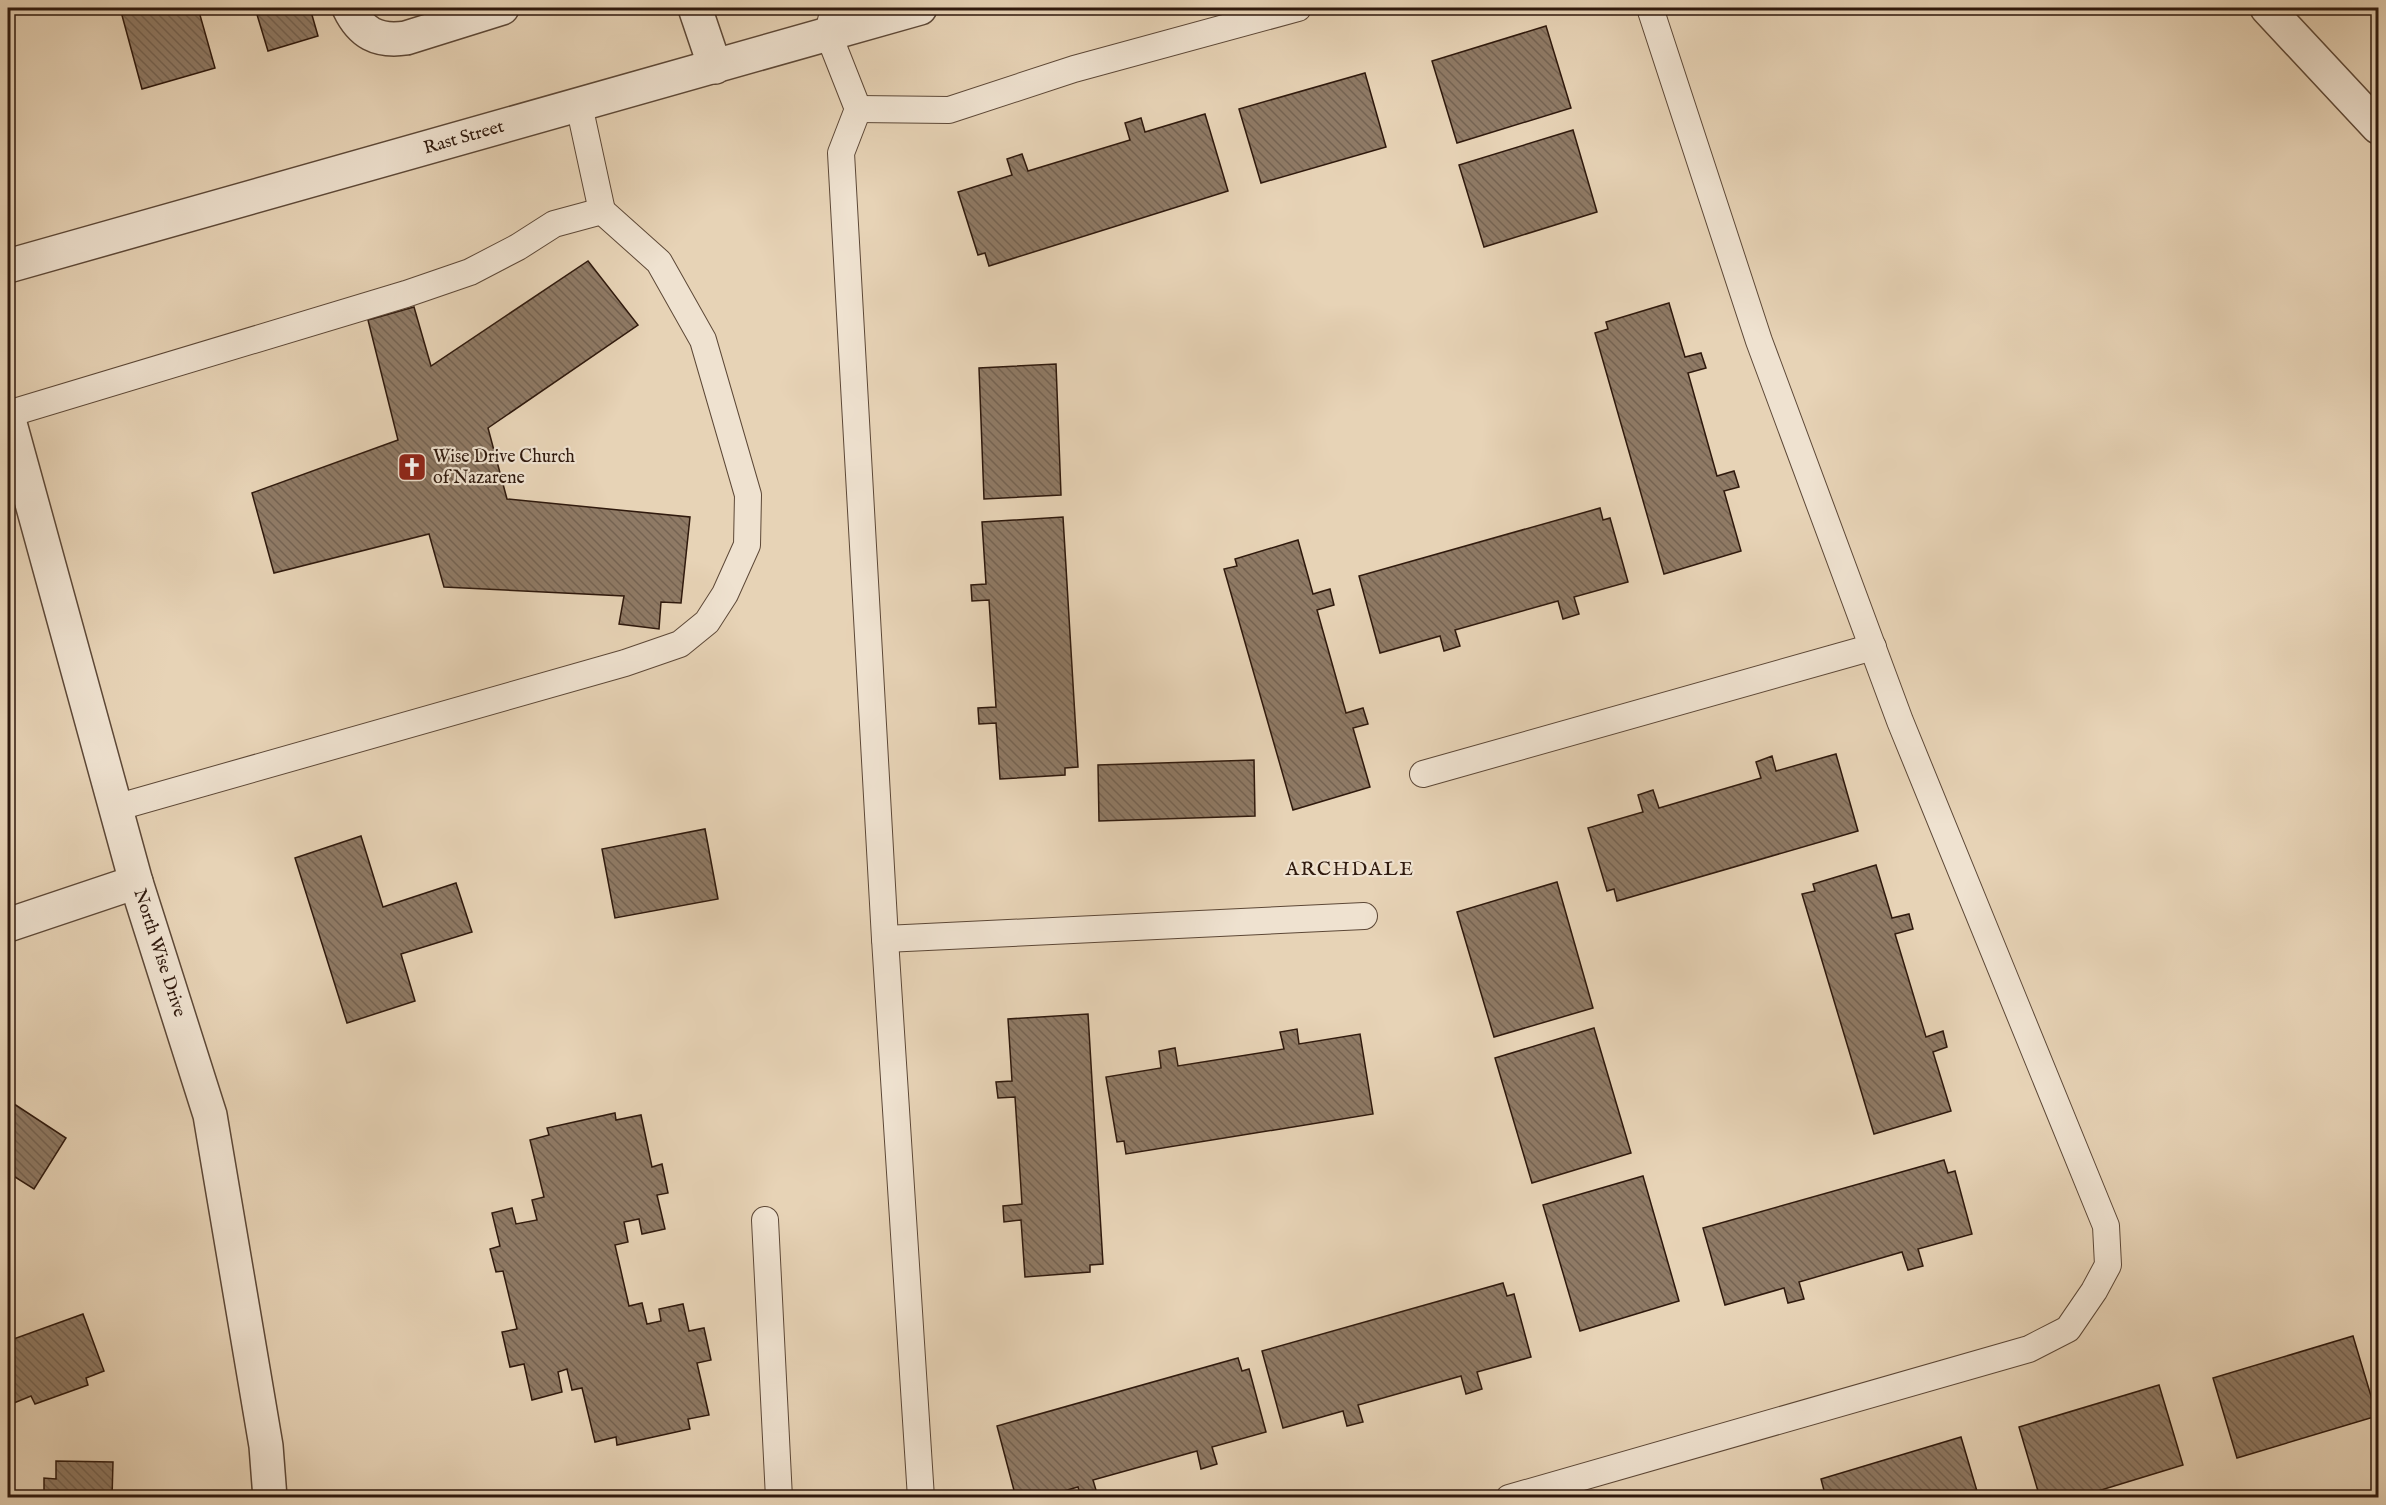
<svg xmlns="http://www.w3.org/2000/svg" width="2386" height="1505" font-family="'IM FELL English',serif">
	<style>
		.building { fill: url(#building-back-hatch); stroke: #2f190d; stroke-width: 1.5 }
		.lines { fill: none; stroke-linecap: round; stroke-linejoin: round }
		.service-casing { stroke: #5d4837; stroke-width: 28 }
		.minor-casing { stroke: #5d4837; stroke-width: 36 }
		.tertiary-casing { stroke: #5d4837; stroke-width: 36 }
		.service { stroke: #efe2d0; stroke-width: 26 }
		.minor { stroke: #efe2d0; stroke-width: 33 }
		.tertiary { stroke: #efe2d0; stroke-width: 33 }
		.labels { text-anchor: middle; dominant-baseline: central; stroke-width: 4.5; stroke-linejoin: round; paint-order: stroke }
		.street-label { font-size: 18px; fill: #2f190d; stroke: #efe2d0 }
		.poi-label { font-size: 18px; fill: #2f190d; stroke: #efe2d0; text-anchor: start }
		.neighbourhood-label { font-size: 20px; letter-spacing: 1.5px; fill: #2f190d; stroke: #efe2d0 }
	</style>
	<defs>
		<pattern id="building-back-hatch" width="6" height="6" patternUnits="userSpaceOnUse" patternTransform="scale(1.5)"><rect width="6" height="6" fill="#8f7a65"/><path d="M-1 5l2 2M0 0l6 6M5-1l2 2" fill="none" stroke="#756352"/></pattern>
	</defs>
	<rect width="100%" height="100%" fill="#e7d3b6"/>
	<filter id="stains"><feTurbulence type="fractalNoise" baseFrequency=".00333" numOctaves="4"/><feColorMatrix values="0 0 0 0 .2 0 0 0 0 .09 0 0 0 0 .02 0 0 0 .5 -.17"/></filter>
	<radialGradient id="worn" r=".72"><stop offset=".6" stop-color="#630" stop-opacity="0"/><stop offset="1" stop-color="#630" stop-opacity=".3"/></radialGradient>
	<g class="building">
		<polygon points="120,8 198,8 215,68 142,89"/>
		<polygon points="255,8 310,8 318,36 268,51"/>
		<polygon points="1546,26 1571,108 1457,143 1432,61"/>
		<polygon points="1365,73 1386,147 1261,183 1239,109"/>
		<polygon points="1205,114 1228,191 989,266 985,253 978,255 958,192 1012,175 1007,159 1022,154 1028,171 1130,140 1125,123 1141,118 1145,132"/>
		<polygon points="1573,130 1597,212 1484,247 1459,165"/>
		<polygon points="588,261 638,325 488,428 507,499 690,517 681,603 661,602 659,629 619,624 624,596 444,587 429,534 274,573 252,493 398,440 368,320 414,307 431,366"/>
		<polygon points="1669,303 1685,357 1701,353 1706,368 1688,373 1717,476 1734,471 1739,487 1724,491 1741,551 1664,574 1595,333 1608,329 1606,322"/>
		<polygon points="1056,364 1061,495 984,499 979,368"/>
		<polygon points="1600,508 1603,520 1610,518 1628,582 1574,597 1579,614 1563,619 1558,601 1455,630 1460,646 1444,651 1440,636 1380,653 1359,576"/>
		<polygon points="1063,517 1078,767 1065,768 1065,775 1000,779 996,723 979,724 978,708 996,707 989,600 972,601 971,585 986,584 982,522"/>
		<polygon points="1298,540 1313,594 1330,589 1334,605 1317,610 1346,713 1363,708 1368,724 1353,728 1370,787 1293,810 1224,569 1237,566 1235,559"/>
		<polygon points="1836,754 1858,831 1617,901 1614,889 1607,891 1588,828 1643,812 1638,795 1653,790 1659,808 1761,778 1756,762 1772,756 1776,771"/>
		<polygon points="1254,760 1255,816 1099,821 1098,765"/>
		<polygon points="705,829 718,899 615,918 602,849"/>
		<polygon points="361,836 383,907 456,883 472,932 401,954 415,1001 347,1023 295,858"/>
		<polygon points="1876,865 1892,918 1909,914 1913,929 1895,934 1926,1037 1943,1031 1947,1047 1933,1052 1951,1111 1874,1134 1802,894 1815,891 1813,884"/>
		<polygon points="1557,882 1593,1008 1494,1037 1457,912"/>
		<polygon points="1088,1014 1103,1264 1090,1265 1090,1272 1025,1277 1021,1220 1004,1222 1003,1206 1022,1204 1015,1097 998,1098 996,1082 1012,1081 1008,1019"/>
		<polygon points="1594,1028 1631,1153 1532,1183 1495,1058"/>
		<polygon points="1297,1029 1299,1044 1360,1034 1373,1114 1126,1154 1124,1141 1117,1142 1106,1077 1161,1068 1159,1051 1175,1048 1178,1066 1284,1049 1280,1032"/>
		<polygon points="8,1100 66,1138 34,1189 12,1175 8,1183"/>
		<polygon points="615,1113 616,1120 641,1115 652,1167 662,1164 668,1193 657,1195 665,1229 642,1234 639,1219 624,1222 628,1242 615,1245 629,1306 642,1303 647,1324 661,1321 659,1309 683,1304 689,1331 704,1328 711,1360 697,1363 709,1415 688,1419 690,1429 617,1445 616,1437 595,1442 582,1388 572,1390 567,1369 558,1372 562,1392 532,1400 524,1364 510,1367 502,1332 517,1329 503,1271 496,1272 490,1249 500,1246 492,1213 512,1208 516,1224 537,1220 532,1200 544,1197 530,1140 549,1135 547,1128"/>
		<polygon points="1944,1160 1948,1173 1955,1171 1972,1234 1918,1249 1923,1266 1908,1270 1902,1252 1799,1282 1804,1299 1788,1303 1784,1288 1725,1305 1703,1228"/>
		<polygon points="1643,1176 1679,1301 1580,1331 1543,1205"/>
		<polygon points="1503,1283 1507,1296 1514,1294 1531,1357 1477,1372 1482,1389 1466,1394 1461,1376 1358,1405 1363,1422 1347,1426 1343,1411 1283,1428 1262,1351"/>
		<polygon points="83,1314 104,1371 86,1378 88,1385 35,1404 31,1396 14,1403 12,1395 8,1397 8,1341"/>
		<polygon points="2353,1336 2377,1416 2237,1458 2213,1378"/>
		<polygon points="1238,1358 1242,1371 1249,1369 1266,1432 1212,1447 1217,1464 1201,1469 1197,1451 1093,1480 1098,1497 1095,1498 1081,1498 1078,1487 1039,1498 1016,1498 997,1426"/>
		<polygon points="2159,1385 2183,1465 2075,1498 2040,1498 2019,1427"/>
		<polygon points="1961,1437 1979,1498 1826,1498 1821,1479"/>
		<polygon points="56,1461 113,1462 112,1498 44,1498 44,1478 56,1479"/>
	</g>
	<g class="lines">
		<g class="service-casing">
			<g id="service">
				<polyline points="834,8 828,33 858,109 841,153 885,939 921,1498"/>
				<polyline points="579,105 602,211"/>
				<polyline points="858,109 949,110 1074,69 1298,8"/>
				<polyline points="8,414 406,294 470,272 518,247 554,224 602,211 659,262 703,340 748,495 747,545 725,594 707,622 680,644 625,663 115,808"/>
				<polyline points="1423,774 1873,647"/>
				<polyline points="885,939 1364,916"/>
				<polyline points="765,1220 779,1498"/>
				<polyline points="1509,1498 2029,1349 2068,1329 2094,1291 2108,1265 2106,1226 1900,721 1759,341 1650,8"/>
			</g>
		</g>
		<g class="minor-casing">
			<g id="minor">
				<path d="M 349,8 C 361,33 377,42 406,38 L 502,8"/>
				<polyline points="695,8 715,67"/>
				<polyline points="8,266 920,8"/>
				<polyline points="8,925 136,882"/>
			</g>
		</g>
		<g class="tertiary-casing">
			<g id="tertiary">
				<polyline points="2267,8 2378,127"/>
				<polyline points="8,416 136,882 210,1115 266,1446 270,1498"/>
			</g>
		</g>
		<use href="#service" class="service"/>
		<use href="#minor" class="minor"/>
		<use href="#tertiary" class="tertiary"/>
	</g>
	<defs>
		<g id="church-square" transform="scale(1.5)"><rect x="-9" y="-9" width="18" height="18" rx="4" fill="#8f2418" stroke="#efe2d0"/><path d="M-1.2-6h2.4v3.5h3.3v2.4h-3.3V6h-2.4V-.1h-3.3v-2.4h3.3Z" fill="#fff"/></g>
	</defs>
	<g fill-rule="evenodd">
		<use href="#church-square" x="412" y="467"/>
	</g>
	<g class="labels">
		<g class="street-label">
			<text transform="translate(464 138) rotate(-16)">Rast Street</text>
			<text transform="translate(159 953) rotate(72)">North Wise Drive</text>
		</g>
		<g class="poi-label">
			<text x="433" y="457">Wise Drive Church<tspan x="433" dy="21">of Nazarene</tspan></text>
		</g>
		<g class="neighbourhood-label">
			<text x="1350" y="869">ARCHDALE</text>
		</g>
	</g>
	<rect width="2386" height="1505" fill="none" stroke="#e7d3b6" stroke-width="30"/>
	<rect x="9" y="9" width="2368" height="1487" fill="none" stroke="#2f190d" stroke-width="3"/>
	<rect x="15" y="15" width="2356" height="1475" fill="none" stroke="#2f190d" stroke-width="1.5"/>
	<rect width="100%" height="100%" filter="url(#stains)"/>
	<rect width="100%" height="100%" fill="url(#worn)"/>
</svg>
